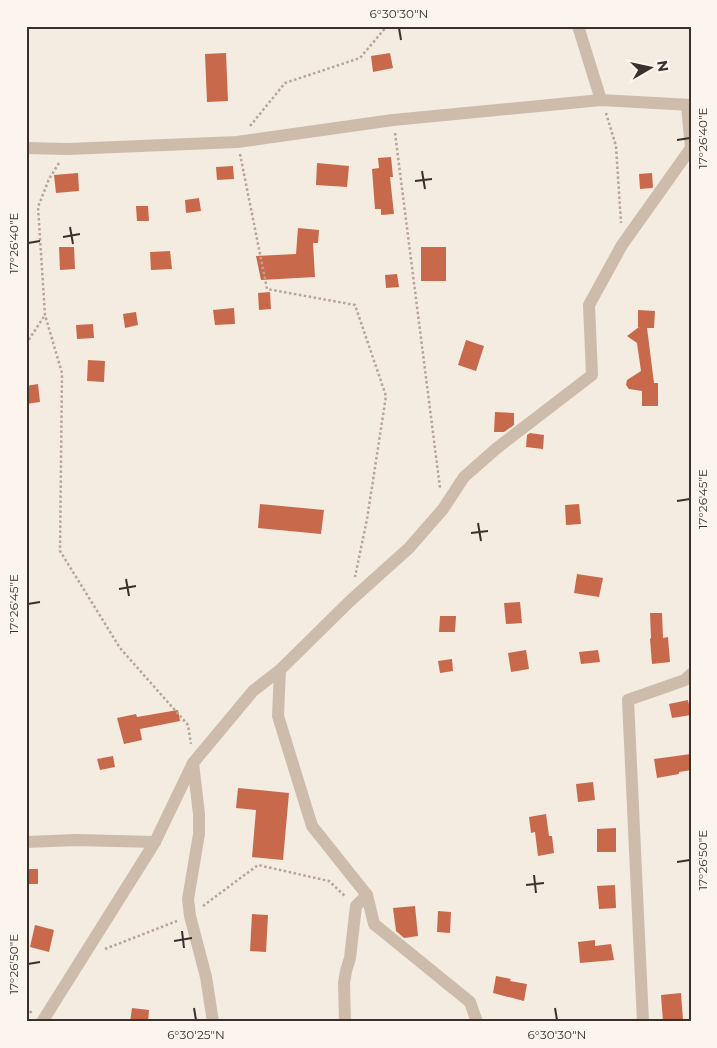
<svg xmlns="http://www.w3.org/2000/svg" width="717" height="1048" font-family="Montserrat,sans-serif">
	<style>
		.building { fill: #c8694b }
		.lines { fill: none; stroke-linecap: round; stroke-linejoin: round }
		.path { stroke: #b9a596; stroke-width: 2.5; stroke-dasharray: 2.5 2.5; stroke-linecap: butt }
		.minor { stroke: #cdbbac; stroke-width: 12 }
		.ticks { fill: none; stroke: #3b302b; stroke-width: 2 }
		.neatline { fill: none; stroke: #3b302b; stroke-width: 2 }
		.ticks-label { font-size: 12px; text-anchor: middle; fill: #3b302b }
	</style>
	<rect width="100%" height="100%" fill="#f4ebe1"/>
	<g class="building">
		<polygon points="226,53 228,101 207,102 205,54"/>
		<polygon points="390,53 393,68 373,72 371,56"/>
		<polygon points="391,157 393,177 390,177 394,214 381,215 381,209 375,209 372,169 379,168 378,158"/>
		<polygon points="317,163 349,166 347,187 316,185"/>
		<polygon points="233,166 234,179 217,180 216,167"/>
		<polygon points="78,173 79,191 56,193 54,175"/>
		<polygon points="652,173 653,187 652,188 640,189 639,174"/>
		<polygon points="199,198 201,211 186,213 185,200"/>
		<polygon points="136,206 148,206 149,221 137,221"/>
		<polygon points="298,228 319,230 318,243 313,243 315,277 261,280 256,256 296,254"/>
		<polygon points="59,247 74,247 75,269 60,270"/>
		<rect x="421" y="247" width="25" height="34"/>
		<polygon points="170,251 172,269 151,270 150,252"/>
		<polygon points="397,274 399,287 386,288 385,275"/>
		<polygon points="270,292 271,309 259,310 258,293"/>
		<polygon points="234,308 235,324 215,325 213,310"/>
		<polygon points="638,310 655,311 654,328 647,328 654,383 658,383 658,406 642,406 642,391 629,389 626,385 627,380 641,371 637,343 627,336 639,327 638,327"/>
		<polygon points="136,312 138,325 125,328 123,314"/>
		<polygon points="93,324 94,338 77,339 76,325"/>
		<polygon points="466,340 484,346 476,371 458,365"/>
		<polygon points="88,360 105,361 104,382 87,381"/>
		<polygon points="38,384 40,402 26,404 26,386"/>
		<polygon points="495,412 514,413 514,425 504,432 494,432"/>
		<polygon points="530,433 544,435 543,449 526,447 527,435"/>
		<polygon points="260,504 324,510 321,534 258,528"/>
		<polygon points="579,504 581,524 566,525 565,505"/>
		<polygon points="577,574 603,578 599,597 574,593"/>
		<polygon points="520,602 522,623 506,624 504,603"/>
		<polygon points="650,613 662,613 663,638 668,637 670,662 652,664 650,639 651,638"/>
		<polygon points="440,616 456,616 455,632 439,632"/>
		<polygon points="526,650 529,669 511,672 508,653"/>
		<polygon points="598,650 600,662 581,664 579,652"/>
		<polygon points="452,659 453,671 440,673 438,661"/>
		<polygon points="688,700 691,715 672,718 669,704"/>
		<polygon points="178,710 180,721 140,729 142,740 124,744 117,718 136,714 137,717"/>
		<polygon points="691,754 691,770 679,772 679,774 657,778 654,759"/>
		<polygon points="113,756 115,767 100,770 97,759"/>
		<polygon points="593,782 595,800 578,802 576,784"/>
		<polygon points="238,788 289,793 283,860 252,857 256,810 236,808"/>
		<polygon points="546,814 549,836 552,836 554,853 538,856 535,832 531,833 529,817"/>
		<polygon points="616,828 616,852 597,852 597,829"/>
		<rect x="27" y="869" width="11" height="15"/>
		<polygon points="615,885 616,908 599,909 597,886"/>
		<polygon points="415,906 418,936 404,938 396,931 393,908"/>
		<polygon points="438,911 451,912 450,933 437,932"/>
		<polygon points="252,914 268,915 266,952 250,951"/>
		<polygon points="35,925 54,930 49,952 30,947"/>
		<polygon points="595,940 595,946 611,944 614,960 580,963 578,942"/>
		<polygon points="496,976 511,979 510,981 527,984 524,1001 493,993"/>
		<polygon points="681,993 683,1020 663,1022 661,995"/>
		<polygon points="132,1008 149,1010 148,1022 130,1022"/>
	</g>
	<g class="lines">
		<g class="path">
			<polyline points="606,113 616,146 621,223"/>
			<polyline points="250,126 285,83 360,58 387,26"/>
			<polyline points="395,133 440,488"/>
			<polyline points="240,154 267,289 355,305 386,396 367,519 355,577"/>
			<polyline points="59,163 49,179 38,207 45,315 62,373 60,551 120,648 188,725 191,744"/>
			<polyline points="26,344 45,315"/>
			<polyline points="203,906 258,865 329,881 346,897"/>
			<polyline points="105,949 177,921"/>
			<polyline points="26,1008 33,1014"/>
		</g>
		<g class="minor">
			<polyline points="578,26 601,100"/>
			<polyline points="687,106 691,148"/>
			<polyline points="26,148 68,149 237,142 393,120 601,100 691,105"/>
			<polyline points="280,670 278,716 312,826 367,895 374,924 470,1002 477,1022"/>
			<polyline points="193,763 199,814 199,834 188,899 190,916 206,977 213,1022"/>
			<polyline points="26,842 76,840 155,842"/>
			<polyline points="42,1022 155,842 193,763 253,691 280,670 350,601 409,548 443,509 464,477 497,448 592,375 589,305 622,245 691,148"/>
			<polyline points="345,1022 344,983 346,971 350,958 356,906 367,895"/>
			<polyline points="643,1022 628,700 685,680 691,674"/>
		</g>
	</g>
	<path class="ticks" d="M 399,28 L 401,40M 677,140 L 690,138M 422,171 L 425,189M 415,181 L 432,179M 70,227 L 73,244M 63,237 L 80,234M 28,243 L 40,241M 677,501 L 690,499M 478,523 L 481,541M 471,533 L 488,531M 126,579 L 129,596M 119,589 L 136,586M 28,604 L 40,602M 677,862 L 690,860M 534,875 L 536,893M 526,885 L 544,883M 182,931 L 184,948M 174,941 L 192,938M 28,964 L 40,962M 194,1008 L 196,1020M 555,1008 L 557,1020"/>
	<rect width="717" height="1048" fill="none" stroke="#fbf5ee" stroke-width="55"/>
	<g transform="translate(650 68) rotate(81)" stroke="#fbf5ee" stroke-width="4" paint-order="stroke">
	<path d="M0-4L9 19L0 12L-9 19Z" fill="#3b302b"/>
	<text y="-8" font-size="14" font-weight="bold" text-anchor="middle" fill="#3b302b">N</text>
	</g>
	<rect x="28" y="28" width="662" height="992" class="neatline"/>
	<g class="ticks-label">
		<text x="399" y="18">6°30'30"N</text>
		<text transform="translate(703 138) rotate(-90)" y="4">17°26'40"E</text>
		<text transform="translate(14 243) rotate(-90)" y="4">17°26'40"E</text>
		<text transform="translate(703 499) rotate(-90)" y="4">17°26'45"E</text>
		<text transform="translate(14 604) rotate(-90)" y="4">17°26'45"E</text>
		<text transform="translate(703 860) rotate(-90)" y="4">17°26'50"E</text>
		<text transform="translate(14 964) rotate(-90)" y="4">17°26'50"E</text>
		<text x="196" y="1039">6°30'25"N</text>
		<text x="557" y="1039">6°30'30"N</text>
	</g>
</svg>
